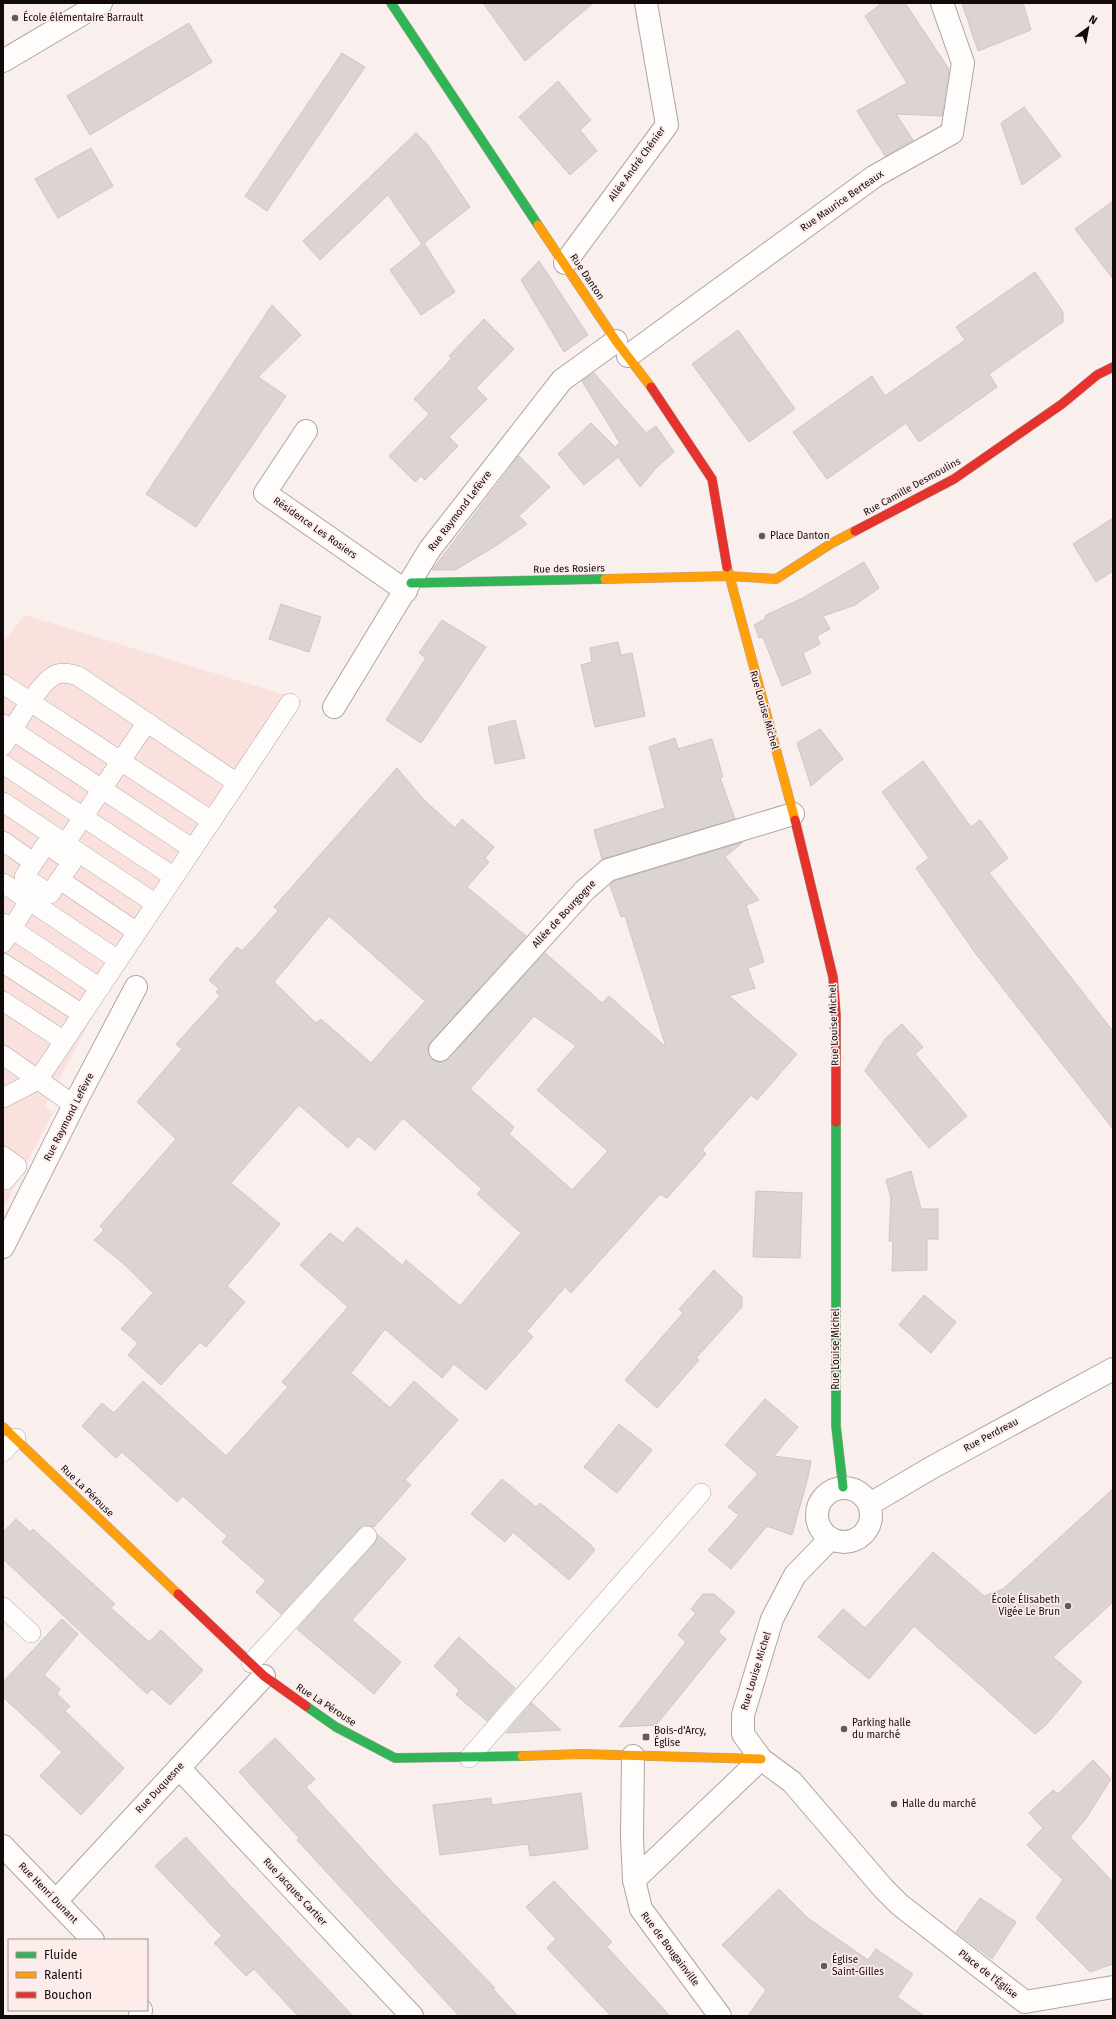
<svg xmlns="http://www.w3.org/2000/svg" width="1116" height="2019" font-family="'Fira Sans',sans-serif">
	<style>
		.green { fill: #fae1de }
		.building { fill: #dcd4d2; stroke: #cec6c5; fill-rule: evenodd }
		.lines { fill: none; stroke-linecap: round; stroke-linejoin: round }
		.lane-casing { stroke: #ada5a4; stroke-width: 20 }
		.street-casing { stroke: #ada5a4; stroke-width: 24 }
		.fast-casing { stroke: #ada5a4; stroke-width: 10 }
		.slow-casing { stroke: #ada5a4; stroke-width: 10 }
		.jam-casing { stroke: #ada5a4; stroke-width: 10 }
		.lane { stroke: #fefdfc; stroke-width: 19 }
		.street { stroke: #fefdfc; stroke-width: 22 }
		.fast { stroke: #30b455; stroke-width: 9 }
		.slow { stroke: #ff9f0a; stroke-width: 9 }
		.jam { stroke: #e5322d; stroke-width: 9 }
		.poi-dot { fill: #625a5a; stroke: #fdecea; stroke-width: 1.5 }
		.labels { text-anchor: middle; dominant-baseline: central; stroke-width: 3.5; stroke-linejoin: round; paint-order: stroke }
		.poi-label { font-size: 10px; fill: #110a0a; stroke: #fdecea; text-anchor: start }
		.street-label { font-size: 10px; fill: #110a0a; stroke: #fdecea }
	</style>
	<rect width="100%" height="100%" fill="#f9f0ee"/>
	<polygon class="green" points="25,615 302,700 96,1010 45,1106 53,1113 3,1209 3,642"/>
	<g class="building">
		<polygon points="483,3 593,3 525,61"/>
		<polygon points="882,3 905,3 949,69 942,116 896,114 913,140 885,156 857,111 907,83 865,16"/>
		<polygon points="962,3 1023,3 1031,30 978,51"/>
		<polygon points="189,23 212,62 90,135 67,96"/>
		<polygon points="342,53 365,67 267,211 245,196"/>
		<polygon points="558,81 591,120 580,130 597,151 570,175 519,117"/>
		<polygon points="1024,107 1061,156 1022,185 1001,123"/>
		<polygon points="416,133 427,144 470,207 424,243 455,292 421,315 390,270 422,244 388,195 320,260 303,241"/>
		<polygon points="91,148 113,186 58,218 35,179"/>
		<polygon points="1113,201 1113,279 1075,229"/>
		<polygon points="539,261 588,335 564,352 521,280"/>
		<polygon points="1035,272 1063,312 1063,322 989,374 997,387 919,442 906,423 827,479 793,432 872,376 885,396 965,340 956,327"/>
		<polygon points="272,305 301,335 258,377 286,396 196,527 146,494"/>
		<polygon points="484,319 514,349 476,388 487,399 449,437 458,446 425,480 421,476 415,482 389,456 429,414 414,399 452,358 449,356"/>
		<polygon points="738,330 795,409 749,442 692,364"/>
		<polygon points="594,373 646,433 656,426 674,452 656,468 640,487 618,457 584,485 558,454 591,423 615,447 620,443 582,381"/>
		<polygon points="519,456 550,487 519,516 527,524 494,547 455,570 432,570"/>
		<polygon points="1113,518 1113,571 1096,582 1073,544"/>
		<polygon points="864,562 879,588 855,605 823,616 830,629 817,636 820,644 803,653 811,673 782,686 763,637 759,638 754,625 765,619 766,615 801,599"/>
		<polygon points="281,604 321,617 309,652 269,639"/>
		<polygon points="442,620 486,647 421,743 386,720 426,658 419,653"/>
		<polygon points="618,642 621,655 632,653 645,716 595,727 581,665 592,662 590,648"/>
		<polygon points="515,720 525,758 495,764 488,727"/>
		<polygon points="820,729 843,759 811,786 797,743"/>
		<polygon points="675,738 678,749 712,739 723,777 720,778 735,819 602,859 594,830 665,808 649,747"/>
		<polygon points="923,761 971,827 980,820 1008,858 989,873 1113,1031 1113,1129 976,954 916,868 929,858 882,792"/>
		<path d="M 397,768 L 423,799 L 455,828 L 462,819 L 494,847 L 485,858 L 489,862 L 467,887 L 526,936 L 431,1042 L 428,1047 L 428,1053 L 432,1059 L 437,1062 L 443,1062 L 449,1058 L 545,953 L 602,1003 L 609,996 L 666,1047 L 625,916 L 621,917 L 610,885 L 614,881 L 743,842 L 725,857 L 759,900 L 746,905 L 764,962 L 748,968 L 755,988 L 729,996 L 797,1054 L 757,1100 L 751,1095 L 702,1150 L 706,1154 L 667,1198 L 660,1194 L 571,1293 L 565,1287 L 527,1331 L 533,1337 L 486,1390 L 454,1364 L 442,1378 L 385,1329 L 351,1373 L 390,1408 L 414,1381 L 458,1420 L 405,1480 L 411,1485 L 374,1527 L 364,1525 L 359,1529 L 281,1614 L 256,1592 L 266,1581 L 222,1542 L 227,1536 L 183,1496 L 177,1502 L 122,1452 L 116,1458 L 82,1426 L 102,1403 L 114,1413 L 143,1381 L 226,1456 L 288,1387 L 282,1382 L 348,1307 L 300,1265 L 330,1233 L 343,1243 L 357,1227 L 402,1265 L 406,1260 L 460,1306 L 521,1233 L 477,1194 L 482,1189 L 403,1118 L 375,1150 L 358,1136 L 348,1148 L 299,1105 L 231,1183 L 280,1224 L 227,1286 L 245,1302 L 206,1347 L 200,1342 L 161,1385 L 128,1355 L 138,1343 L 121,1329 L 153,1293 L 124,1264 L 94,1240 L 104,1230 L 100,1226 L 176,1139 L 137,1102 L 182,1049 L 176,1044 L 220,996 L 216,992 L 219,989 L 209,980 L 237,947 L 242,951 L 278,911 L 274,907 ZM 329,916 L 425,1001 L 371,1063 L 321,1019 L 316,1023 L 274,982 ZM 534,1016 L 576,1046 L 537,1090 L 608,1151 L 572,1190 L 509,1134 L 514,1127 L 470,1089 Z"/>
		<polygon points="902,1024 923,1047 915,1054 967,1116 929,1148 865,1071 885,1039"/>
		<polygon points="911,1171 921,1209 938,1209 938,1239 927,1239 927,1270 892,1271 893,1241 889,1241 891,1198 886,1180"/>
		<polygon points="756,1191 802,1193 800,1258 753,1257"/>
		<polygon points="714,1270 742,1297 742,1307 696,1358 699,1360 657,1408 625,1380 683,1313 679,1309"/>
		<polygon points="924,1295 956,1322 931,1353 899,1325"/>
		<polygon points="765,1399 798,1427 774,1456 811,1461 808,1477 792,1535 767,1526 731,1569 708,1550 739,1515 728,1507 758,1474 725,1445"/>
		<polygon points="619,1424 652,1450 617,1493 584,1467"/>
		<polygon points="502,1479 536,1507 540,1503 589,1543 595,1550 569,1580 513,1532 505,1542 471,1514"/>
		<polygon points="1113,1489 1113,1602 1053,1657 1082,1682 1046,1725 1035,1734 914,1626 869,1679 818,1637 843,1609 865,1628 933,1552 984,1596 1003,1589"/>
		<polygon points="16,1519 30,1532 33,1529 115,1604 111,1608 149,1642 161,1630 203,1670 170,1705 152,1689 147,1694 3,1559 3,1532"/>
		<polygon points="378,1535 406,1559 352,1620 401,1662 374,1694 297,1629 375,1543"/>
		<polygon points="703,1594 714,1594 735,1612 718,1632 726,1639 656,1725 619,1727 686,1642 678,1635 696,1613 691,1609"/>
		<polygon points="62,1619 78,1634 44,1675 60,1689 57,1694 70,1706 65,1711 124,1768 81,1815 40,1776 62,1752 3,1697 3,1682"/>
		<polygon points="459,1637 515,1688 487,1721 456,1695 459,1690 434,1666"/>
		<polygon points="532,1703 561,1730 506,1733"/>
		<polygon points="275,1738 315,1779 306,1787 392,1882 495,1988 493,1989 518,2016 459,2016 297,1840 299,1838 239,1772"/>
		<polygon points="1093,1760 1111,1779 1085,1820 1070,1837 1113,1882 1113,1964 1090,1972 1036,1918 1063,1880 1027,1845 1043,1828 1029,1813 1053,1790 1058,1794"/>
		<polygon points="581,1793 588,1849 530,1856 528,1844 440,1855 433,1805 491,1798 492,1805"/>
		<polygon points="186,1837 228,1883 353,2016 298,2016 254,1969 246,1976 214,1943 222,1936 155,1866"/>
		<polygon points="554,1881 612,1942 607,1947 670,2016 611,2016 547,1948 556,1939 526,1907"/>
		<polygon points="779,1889 809,1919 868,1960 876,1949 913,1974 897,1997 924,2016 748,2016 766,1990 722,1945"/>
		<polygon points="980,1898 1016,1922 992,1959 956,1932"/>
	</g>
	<g class="lines">
		<g class="lane-casing">
			<g id="lane">
				<polyline points="3,684 212,821"/>
				<polyline points="3,724 193,849"/>
				<path d="M 3,746 C 13,729 40,680 57,674 C 65,672 71,674 78,676 L 237,783 L 38,1080 L 3,1098"/>
				<polyline points="3,764 174,877"/>
				<polyline points="237,783 290,703"/>
				<polyline points="3,802 156,904"/>
				<polyline points="3,841 33,862"/>
				<polygon points="46,844 72,862 50,894 24,877"/>
				<polyline points="59,853 147,722"/>
				<polyline points="60,880 137,932"/>
				<polyline points="3,883 118,960"/>
				<polyline points="3,923 100,988"/>
				<polyline points="3,943 36,890"/>
				<polyline points="3,963 82,1014"/>
				<polyline points="3,1001 64,1041"/>
				<polyline points="3,1055 74,1105"/>
				<polyline points="3,1156 17,1166 5,1180"/>
				<polyline points="3,1452 16,1438"/>
				<polyline points="3,1607 31,1633"/>
				<polyline points="251,1663 367,1536"/>
				<polyline points="469,1758 701,1493"/>
			</g>
		</g>
		<g class="street-casing">
			<g id="street">
				<polyline points="3,61 101,3"/>
				<polyline points="565,263 667,125 646,3"/>
				<polyline points="628,356 875,176 952,133 963,63 942,3"/>
				<polyline points="306,431 265,493 406,591"/>
				<polyline points="334,707 430,549 562,380 616,341"/>
				<polyline points="440,1050 585,890 608,870 793,814"/>
				<polyline points="3,1247 74,1105 136,987"/>
				<circle cx="844" cy="1515" r="27"/>
				<polyline points="870,1504 931,1468 1113,1369"/>
				<polyline points="830,1539 795,1575 772,1619 743,1715 743,1734 761,1759 792,1782 883,1888 900,1905 1025,2002 1113,1987"/>
				<polyline points="633,1756 632,1837 634,1880 641,1909 720,2016"/>
				<polyline points="179,1768 412,2016"/>
				<polyline points="3,1846 93,1940"/>
				<polyline points="634,1880 761,1759"/>
				<polyline points="56,1901 264,1676"/>
				<polyline points="140,2016 141,2010"/>
			</g>
		</g>
		<g class="fast-casing">
			<g id="fast">
				<polyline points="391,3 538,225"/>
				<polyline points="411,583 605,579"/>
				<polyline points="836,1122 836,1426 843,1487"/>
				<polyline points="306,1706 336,1727 395,1758 522,1756"/>
			</g>
		</g>
		<g class="slow-casing">
			<g id="slow">
				<polyline points="538,225 616,341 651,387"/>
				<polyline points="727,567 795,820"/>
				<polyline points="605,579 728,576 776,579 832,543 855,531"/>
				<polyline points="3,1427 178,1594"/>
				<polyline points="522,1756 581,1754 761,1759"/>
			</g>
		</g>
		<g class="jam-casing">
			<g id="jam">
				<polyline points="651,387 712,479 727,567"/>
				<polyline points="855,531 954,479 1062,404 1097,375 1113,367"/>
				<polyline points="795,820 833,977 836,1015 836,1122"/>
				<polyline points="178,1594 264,1676 306,1706"/>
			</g>
		</g>
		<use href="#lane" class="lane"/>
		<use href="#street" class="street"/>
		<use href="#fast" class="fast"/>
		<use href="#slow" class="slow"/>
		<use href="#jam" class="jam"/>
	</g>
	<g class="poi-dot">
		<circle cx="15" cy="18" r="4"/>
		<circle cx="762" cy="536" r="4"/>
		<circle cx="1068" cy="1606" r="4"/>
		<circle cx="844" cy="1729" r="4"/>
		<rect x="642" y="1733" width="8" height="8" rx="2"/>
		<circle cx="894" cy="1804" r="4"/>
		<circle cx="824" cy="1966" r="4"/>
	</g>
	<g class="labels">
		<g class="poi-label">
			<text x="23" y="18">École élémentaire Barrault</text>
			<text x="770" y="536">Place Danton</text>
			<text x="1060" y="1600" text-anchor="end">École Élisabeth<tspan x="1060" dy="12">Vigée Le Brun</tspan></text>
			<text x="852" y="1723">Parking halle<tspan x="852" dy="12">du marché</tspan></text>
			<text x="654" y="1731">Bois-d'Arcy,<tspan x="654" dy="12">Église</tspan></text>
			<text x="902" y="1804">Halle du marché</text>
			<text x="832" y="1960">Église<tspan x="832" dy="12">Saint-Gilles</tspan></text>
		</g>
		<g class="street-label">
			<text transform="translate(637 164) rotate(-54)">Allée André Chénier</text>
			<text transform="translate(842 201) rotate(-35)">Rue Maurice Berteaux</text>
			<text transform="translate(587 277) rotate(56)">Rue Danton</text>
			<text transform="translate(912 487) rotate(-29)">Rue Camille Desmoulins</text>
			<text transform="translate(460 511) rotate(-53)">Rue Raymond Lefèvre</text>
			<text transform="translate(315 528) rotate(35)">Résidence Les Rosiers</text>
			<text transform="translate(569 569) rotate(-1)">Rue des Rosiers</text>
			<text transform="translate(764 710) rotate(74)">Rue Louise Michel</text>
			<text transform="translate(564 914) rotate(-47)">Allée de Bourgogne</text>
			<text transform="translate(834 1025) rotate(-92)">Rue Louise Michel</text>
			<text transform="translate(69 1117) rotate(-63)">Rue Raymond Lefèvre</text>
			<text transform="translate(836 1349) rotate(-90)">Rue Louise Michel</text>
			<text transform="translate(991 1435) rotate(-28)">Rue Perdreau</text>
			<text transform="translate(87 1491) rotate(44)">Rue La Pérouse</text>
			<text transform="translate(756 1671) rotate(-73)">Rue Louise Michel</text>
			<text transform="translate(326 1705) rotate(33)">Rue La Pérouse</text>
			<text transform="translate(160 1788) rotate(-47)">Rue Duquesne</text>
			<text transform="translate(295 1892) rotate(47)">Rue Jacques Cartier</text>
			<text transform="translate(48 1893) rotate(46)">Rue Henri Dunant</text>
			<text transform="translate(670 1949) rotate(53)">Rue de Bougainville</text>
			<text transform="translate(988 1974) rotate(38)">Place de l'Église</text>
		</g>
	</g>
	<rect width="1116" height="2019" fill="none" stroke="#110a0a" stroke-width="8"/>
	<rect x="8" y="1939" width="140" height="72" fill="#fdecea" stroke="#9f9290"/>
	<rect x="16" y="1952" width="20" height="6" fill="#30b455" stroke="#9f9290"/>
	<text x="44" y="1959" font-size="12" fill="#110a0a">Fluide</text>
	<rect x="16" y="1972" width="20" height="6" fill="#ff9f0a" stroke="#9f9290"/>
	<text x="44" y="1979" font-size="12" fill="#110a0a">Ralenti</text>
	<rect x="16" y="1992" width="20" height="6" fill="#e5322d" stroke="#9f9290"/>
	<text x="44" y="1999" font-size="12" fill="#110a0a">Bouchon</text>
	<g transform="translate(1088 28) rotate(32)" stroke="#fdecea" stroke-width="3" paint-order="stroke">
	<path d="M0-3L7 15L0 10L-7 15Z" fill="#110a0a"/>
	<text y="-6" font-size="11" font-weight="bold" text-anchor="middle" fill="#110a0a">N</text>
	</g>
</svg>
